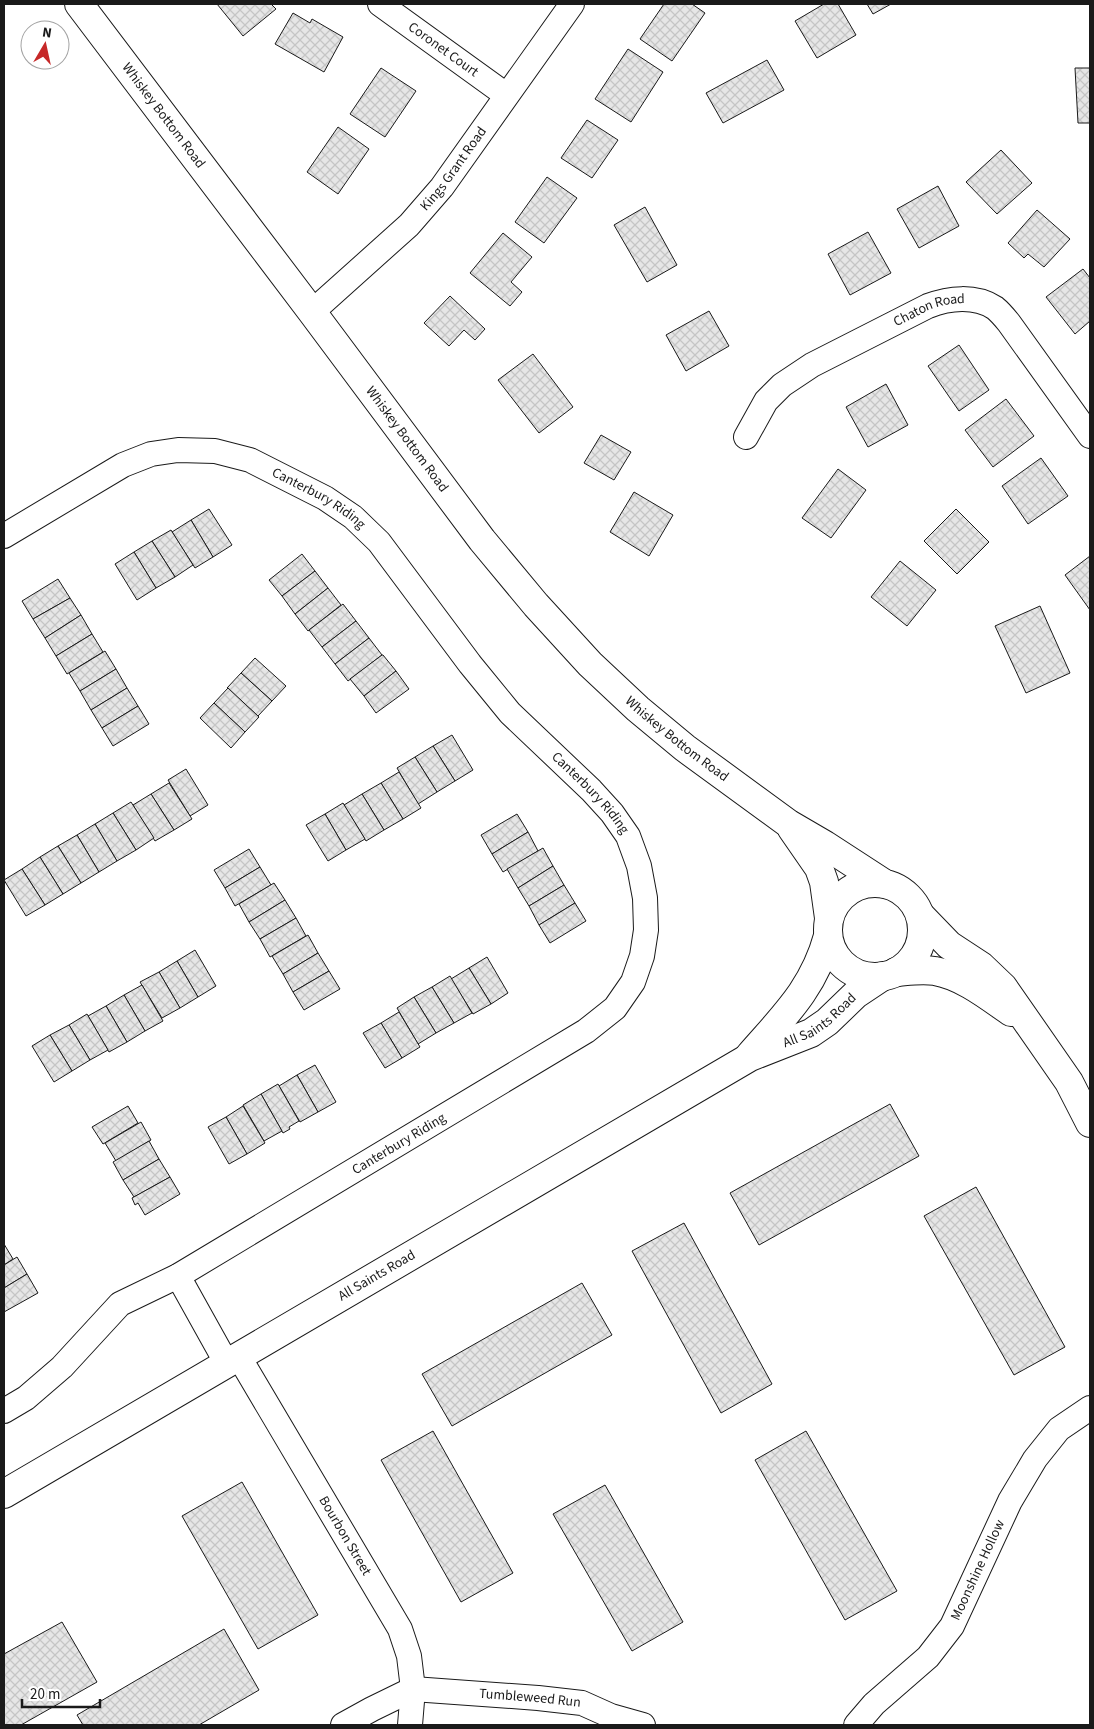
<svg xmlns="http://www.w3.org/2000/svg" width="1094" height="1729" font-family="'Source Sans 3',sans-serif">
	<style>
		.building { fill: url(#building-cross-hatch); stroke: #1a1a1a }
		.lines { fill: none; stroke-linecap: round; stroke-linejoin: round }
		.minor-casing { stroke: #1a1a1a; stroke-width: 26 }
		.tertiary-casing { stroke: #1a1a1a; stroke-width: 30 }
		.minor { stroke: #fff; stroke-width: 24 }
		.tertiary { stroke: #fff; stroke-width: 28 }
		.labels { text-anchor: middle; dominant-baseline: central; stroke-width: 4; stroke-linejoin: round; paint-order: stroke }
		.street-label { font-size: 14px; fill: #1a1a1a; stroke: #fff }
	</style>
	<defs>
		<pattern id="building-cross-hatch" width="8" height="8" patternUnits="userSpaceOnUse" patternTransform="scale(1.25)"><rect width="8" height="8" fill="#e6e6e6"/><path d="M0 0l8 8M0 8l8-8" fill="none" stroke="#c5c5c5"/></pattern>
	</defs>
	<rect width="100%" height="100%" fill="#fff"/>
	<g class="building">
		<polygon points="217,4 271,4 276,9 243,36"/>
		<polygon points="664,4 692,4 705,13 672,61 640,39"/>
		<polygon points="824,4 838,4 856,35 817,58 795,21"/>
		<polygon points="867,4 891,4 873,14"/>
		<polygon points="293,13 310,23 312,19 343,37 324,72 275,44"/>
		<polygon points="628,49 663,72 631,122 595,99"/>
		<polygon points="767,60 784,90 723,123 706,93"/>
		<polygon points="381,68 416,91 385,137 350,114"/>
		<polygon points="1075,68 1090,68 1090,123 1078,123"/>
		<polygon points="587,120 618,140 592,178 561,158"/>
		<polygon points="338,127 369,149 338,194 307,172"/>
		<polygon points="1001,150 1032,183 997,214 966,182"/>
		<polygon points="547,177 577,198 544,243 515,222"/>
		<polygon points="938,186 959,226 919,248 897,209"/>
		<polygon points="645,207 677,265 647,282 614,225"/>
		<polygon points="1037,210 1070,239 1044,267 1028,254 1024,258 1008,243"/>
		<polygon points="868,232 891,273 850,295 828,254"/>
		<polygon points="503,233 532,257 511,282 522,292 510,306 470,273"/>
		<polygon points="1083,269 1090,278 1090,321 1075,334 1046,297"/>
		<polygon points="450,296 485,329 475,340 464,330 449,346 424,323"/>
		<polygon points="709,311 729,346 686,371 666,335"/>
		<polygon points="959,345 989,390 959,411 928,366"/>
		<polygon points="533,354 573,407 539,433 498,380"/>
		<polygon points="886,384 908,425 868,447 846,407"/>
		<polygon points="1006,399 1034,436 993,467 965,430"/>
		<polygon points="601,435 631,452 614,480 584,463"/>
		<polygon points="1041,458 1068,496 1028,524 1002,486"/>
		<polygon points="838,469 866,490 831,538 802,518"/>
		<polygon points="634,492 673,515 649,556 610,532"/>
		<polygon points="209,509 232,545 213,557 191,520"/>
		<polygon points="956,509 989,542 957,574 924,541"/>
		<polygon points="191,520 213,557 195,568 172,532"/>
		<polygon points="171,530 193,565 175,577 152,541"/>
		<polygon points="152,541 175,577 156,588 134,552"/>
		<polygon points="134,552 156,588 137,600 115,564"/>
		<polygon points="302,554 315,571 282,596 269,580"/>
		<polygon points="1090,556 1090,610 1065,575"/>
		<polygon points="900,561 936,590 907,626 871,597"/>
		<polygon points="315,571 328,588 295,614 282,596"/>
		<polygon points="58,579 70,598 33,619 22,601"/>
		<polygon points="328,588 341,605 308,631 295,614"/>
		<polygon points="70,598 81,615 45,638 33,619"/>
		<polygon points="343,604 356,621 322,647 309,630"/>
		<polygon points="1040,606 1070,673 1026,693 995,626"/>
		<polygon points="81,615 92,634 56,656 45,638"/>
		<polygon points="356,621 369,638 335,664 322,647"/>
		<polygon points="92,634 103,652 67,674 56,656"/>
		<polygon points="369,638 382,655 348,681 335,664"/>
		<polygon points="105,651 116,669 80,691 69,673"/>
		<polygon points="382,655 383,655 396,671 364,696 350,679"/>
		<polygon points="255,658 286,686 272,701 241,673"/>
		<polygon points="116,669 127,688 91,710 80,691"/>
		<polygon points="396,671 409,689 376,713 364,696"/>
		<polygon points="241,673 272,701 258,716 227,688"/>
		<polygon points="127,688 138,706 102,728 91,710"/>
		<polygon points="228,688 259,717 245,732 214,703"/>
		<polygon points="214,703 245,732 231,748 200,718"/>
		<polygon points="138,706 149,724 113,746 102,728"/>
		<polygon points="452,735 473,770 455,781 433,746"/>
		<polygon points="433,746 455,781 437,792 415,757"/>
		<polygon points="415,757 437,792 418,804 397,768"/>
		<polygon points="186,769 208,805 190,816 168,780"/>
		<polygon points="399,772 421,808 403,819 381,783"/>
		<polygon points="169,783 192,819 174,830 151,794"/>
		<polygon points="381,783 403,819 384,830 362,794"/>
		<polygon points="151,794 174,830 155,841 133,805"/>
		<polygon points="362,794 384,830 366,841 344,805"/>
		<polygon points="131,802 154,838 136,850 113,813"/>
		<polygon points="343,803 365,839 346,850 325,814"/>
		<polygon points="113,813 136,850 117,861 95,824"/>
		<polygon points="325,814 346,850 328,861 306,825"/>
		<polygon points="517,814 528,832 492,854 481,835"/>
		<polygon points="95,824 117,861 99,872 77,835"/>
		<polygon points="528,832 538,851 503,872 492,854"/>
		<polygon points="77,835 99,872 81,883 58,846"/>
		<polygon points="58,846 81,883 63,894 40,857"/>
		<polygon points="543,848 553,866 518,888 507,869"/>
		<polygon points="249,849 260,867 225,888 214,870"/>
		<polygon points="40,857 63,894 45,905 22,869"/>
		<polygon points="553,866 564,885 529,906 518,888"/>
		<polygon points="260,867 271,885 235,906 225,888"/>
		<polygon points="22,869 45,905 26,916 4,880"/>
		<polygon points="274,883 285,900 249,922 239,904"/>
		<polygon points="564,885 575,903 539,925 529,906"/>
		<polygon points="285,900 296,918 260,939 249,922"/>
		<polygon points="575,903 586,921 550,943 539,925"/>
		<polygon points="296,918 306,936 270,957 260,939"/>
		<polygon points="308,935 318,953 283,974 272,956"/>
		<polygon points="195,950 216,986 198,997 177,961"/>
		<polygon points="318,953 329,971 293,992 283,974"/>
		<polygon points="487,957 508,993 491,1004 469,968"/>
		<polygon points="177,961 198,997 180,1008 159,972"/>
		<polygon points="469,968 491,1004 473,1014 451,979"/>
		<polygon points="329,971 340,989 304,1010 293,992"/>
		<polygon points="159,972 180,1008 162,1018 140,982"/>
		<polygon points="450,976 472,1013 454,1023 432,987"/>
		<polygon points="142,985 163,1021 145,1031 124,995"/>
		<polygon points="432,987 454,1023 436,1033 414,997"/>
		<polygon points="124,995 145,1031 127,1042 106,1006"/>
		<polygon points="414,997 436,1033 418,1044 397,1008"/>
		<polygon points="106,1006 127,1042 109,1052 88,1016"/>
		<polygon points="399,1012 420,1047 402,1058 381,1023"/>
		<polygon points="87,1014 108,1050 90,1060 69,1025"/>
		<polygon points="381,1023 402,1058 385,1068 363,1033"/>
		<polygon points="69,1025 90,1060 72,1071 50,1035"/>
		<polygon points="50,1035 72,1071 54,1082 32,1046"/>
		<polygon points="315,1065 336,1102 318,1112 297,1075"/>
		<polygon points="297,1075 318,1112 300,1122 279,1086"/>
		<polygon points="278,1084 299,1121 289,1127 290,1129 283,1133 261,1094"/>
		<polygon points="261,1094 282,1131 264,1141 243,1105"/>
		<polygon points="890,1104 919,1156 759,1245 730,1193"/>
		<polygon points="128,1106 138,1123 103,1144 92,1127"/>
		<polygon points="243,1106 265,1143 247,1154 226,1117"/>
		<polygon points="226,1117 247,1154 229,1164 208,1127"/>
		<polygon points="141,1122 151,1140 116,1161 105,1143"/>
		<polygon points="149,1141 159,1159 123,1180 113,1162"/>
		<polygon points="159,1159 170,1177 134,1197 123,1180"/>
		<polygon points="170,1177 180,1194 145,1215 138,1203 135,1205 132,1198"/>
		<polygon points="976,1187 1065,1347 1014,1375 924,1216"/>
		<polygon points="684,1223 772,1384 721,1413 632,1251"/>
		<polygon points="4,1244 13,1259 4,1265"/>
		<polygon points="17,1257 27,1274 4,1288 4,1265"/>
		<polygon points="27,1274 38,1293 4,1312 4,1288"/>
		<polygon points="582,1283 612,1335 452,1426 422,1374"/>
		<polygon points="433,1431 513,1573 461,1602 381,1460"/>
		<polygon points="806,1431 897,1591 845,1620 755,1460"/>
		<polygon points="242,1482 318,1615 258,1649 182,1516"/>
		<polygon points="605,1485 683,1622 632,1651 553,1514"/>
		<polygon points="62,1622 97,1682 21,1725 4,1725 4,1654"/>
		<polygon points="224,1629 259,1690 199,1725 83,1725 77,1715"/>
	</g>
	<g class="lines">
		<g class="minor-casing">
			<g id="minor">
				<path id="s1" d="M 380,4 L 506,95"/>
				<path id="s2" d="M 312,312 L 409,225 L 442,187 L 572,4"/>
				<path id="s3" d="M 746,437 L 766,401 L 782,385 L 812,365 L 928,306 C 949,298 975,295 995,308 C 1000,312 1005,318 1009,323 L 1090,436"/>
				<path id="s4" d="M 4,536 L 123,465 L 151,454 L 178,450 L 215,451 L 250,460 L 325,498 L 353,517 L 379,542 L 470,664 L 510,713 L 591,790 L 612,813 L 628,836 L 639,866 L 645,898 L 646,930 L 642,956 L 633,982 L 615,1008 L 586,1031 L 178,1276 L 120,1304 L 62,1367 L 26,1398 L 4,1411"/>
				<polyline points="178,1276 227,1364"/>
				<path id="s5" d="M 239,1357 L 400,1629 L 409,1656 L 413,1689 L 410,1725"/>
				<path id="s6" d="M 343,1725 L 372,1709 L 413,1689 L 538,1698 L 582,1703 L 611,1716 L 643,1725"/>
				<path id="s7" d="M 856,1725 L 874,1704 L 928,1657 L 952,1626 L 1010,1501 L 1035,1459 L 1059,1429 L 1090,1408"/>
			</g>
		</g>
		<g class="tertiary-casing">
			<g id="tertiary">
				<path id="s8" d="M 79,4 L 312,312 L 482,540 L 536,605 L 590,664 L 638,709 L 685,748 L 789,824 L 825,845 L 885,884"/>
				<polyline points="792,829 819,868 824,882 829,918"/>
				<circle cx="875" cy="930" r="47"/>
				<polyline points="920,915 949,945 981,966 1003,987 1069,1082 1090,1123"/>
				<path d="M 896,972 C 909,971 922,969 935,971 C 963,976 988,996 1011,1012"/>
				<path d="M 750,1055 C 784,1016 814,988 828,936"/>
				<path id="s9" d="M 4,1494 L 750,1057 L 811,1033 L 827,1022 L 856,994 L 883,976"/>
			</g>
		</g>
		<use href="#minor" class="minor"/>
		<use href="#tertiary" class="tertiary"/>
	</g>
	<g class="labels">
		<g class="street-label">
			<text stroke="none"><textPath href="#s1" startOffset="78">Coronet Court</textPath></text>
			<text stroke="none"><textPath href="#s8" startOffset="140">Whiskey Bottom Road</textPath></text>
			<text stroke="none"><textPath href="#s2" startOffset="202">Kings Grant Road</textPath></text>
			<text stroke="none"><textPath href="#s3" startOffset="230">Chaton Road</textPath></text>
			<text stroke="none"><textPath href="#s8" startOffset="545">Whiskey Bottom Road</textPath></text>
			<text stroke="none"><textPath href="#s4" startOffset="348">Canterbury Riding</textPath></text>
			<text stroke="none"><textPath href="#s8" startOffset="950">Whiskey Bottom Road</textPath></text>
			<text stroke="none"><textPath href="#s4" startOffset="752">Canterbury Riding</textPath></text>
			<text stroke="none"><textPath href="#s9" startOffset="944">All Saints Road</textPath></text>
			<text transform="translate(399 1144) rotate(-31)">Canterbury Riding</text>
			<text stroke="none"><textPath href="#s9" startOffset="432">All Saints Road</textPath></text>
			<text stroke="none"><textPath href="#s5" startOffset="208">Bourbon Street</textPath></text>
			<text stroke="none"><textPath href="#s7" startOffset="200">Moonshine Hollow</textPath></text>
			<text stroke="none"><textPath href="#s6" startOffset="196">Tumbleweed Run</textPath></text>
		</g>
	</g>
	<rect width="1094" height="1729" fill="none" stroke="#1a1a1a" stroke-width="10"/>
	<g transform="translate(45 45) rotate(9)"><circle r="24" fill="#ffffff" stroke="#a3a3a3"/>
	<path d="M0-4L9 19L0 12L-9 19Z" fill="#c62828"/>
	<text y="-8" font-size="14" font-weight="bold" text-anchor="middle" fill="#1a1a1a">N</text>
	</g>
	<path d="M22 1699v8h78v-8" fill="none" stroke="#1a1a1a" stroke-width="2.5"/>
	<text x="30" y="1699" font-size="15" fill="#1a1a1a" stroke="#ffffff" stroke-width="4" paint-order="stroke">20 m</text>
</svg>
